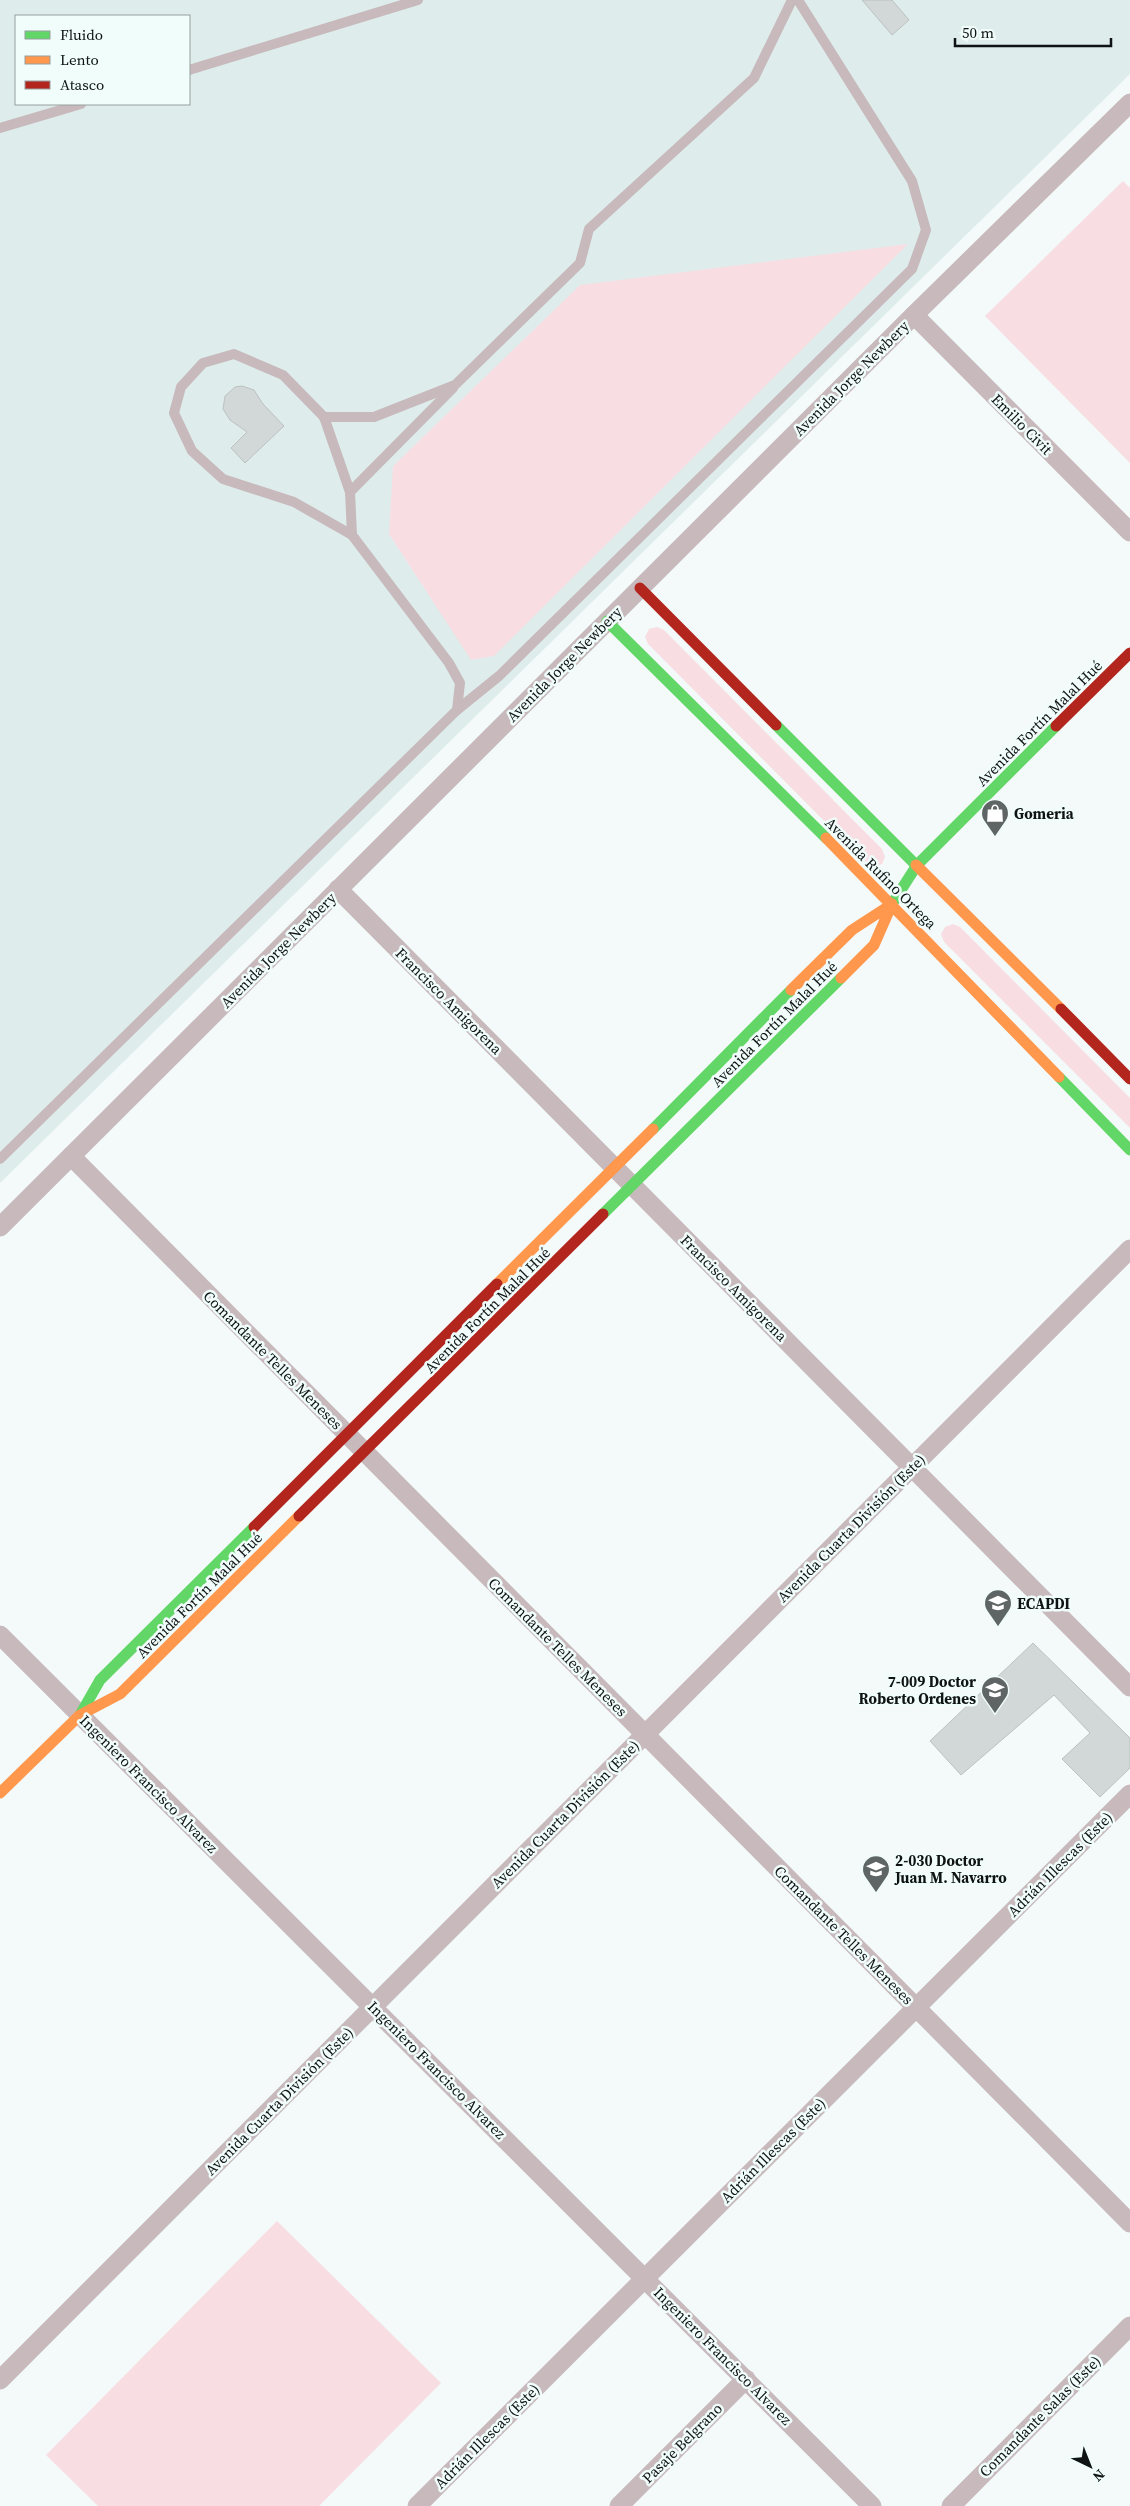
<svg xmlns="http://www.w3.org/2000/svg" width="1130" height="2506" font-family="'Source Serif 4',serif">
	<style>
		.built { fill: #deedec; fill-rule: evenodd }
		.green { fill: #f8dde2 }
		.building { fill: #d2d7d7; stroke: #bcc1c0 }
		.lines { fill: none; stroke-linecap: round; stroke-linejoin: round }
		.lane { stroke: #c7b9bc; stroke-width: 10 }
		.street { stroke: #c7b9bc; stroke-width: 19 }
		.fast { stroke: #63d668; stroke-width: 11 }
		.slow { stroke: #ff974d; stroke-width: 11 }
		.jam { stroke: #b3261e; stroke-width: 11 }
		.labels { text-anchor: middle; dominant-baseline: central; stroke-width: 5; stroke-linejoin: round; paint-order: stroke }
		.street-label { font-size: 15px; fill: #0f1313; stroke: #f0fdfb }
		.poi-label { font-size: 15px; font-weight: bold; fill: #0f1313; stroke: #f0fdfb; text-anchor: start }
	</style>
	<rect width="100%" height="100%" fill="#f3faf9"/>
	<path class="built" d="M 0,0 L 1130,0 L 1130,74 L 0,1183 ZM 16,16 L 189,16 L 189,104 L 16,104 Z"/>
	<g class="green">
		<polygon points="1123,181 1130,188 1130,463 985,316"/>
		<polygon points="908,244 494,656 471,660 389,534 393,466 580,285"/>
		<polygon points="657,627 664,630 882,849 885,857 882,864 874,867 866,863 648,644 645,637 649,629"/>
		<polygon points="953,924 960,927 1130,1098 1130,1128 944,942 941,934 945,927"/>
		<polygon points="277,2221 441,2383 319,2506 98,2506 46,2455"/>
	</g>
	<g class="building">
		<polygon points="862,0 892,0 909,20 892,35"/>
		<polygon points="242,386 254,390 263,404 284,426 245,463 231,448 247,432 230,420 223,409 225,396 235,387"/>
		<polygon points="1033,1643 1130,1738 1130,1768 1100,1797 1062,1759 1090,1733 1054,1695 961,1775 930,1741"/>
	</g>
	<g class="lines">
		<g class="lane">
			<polyline points="189,70 418,0"/>
			<polyline points="0,128 81,104"/>
			<polyline points="324,417 350,492"/>
			<polyline points="352,535 350,492 453,388"/>
			<polyline points="457,710 499,676 912,269 926,230 912,181 798,0"/>
			<polyline points="0,1159 457,710 460,683 449,663 352,535 294,502 223,479 192,451 174,413 181,387 203,363 234,354 283,375 324,417 374,417 455,385 580,263 589,229 754,78 792,0"/>
		</g>
		<g class="street">
			<polyline points="914,315 1130,532"/>
			<polyline points="338,889 1130,1687"/>
			<polyline points="71,1156 1130,2223"/>
			<polyline points="0,1227 914,315 1130,103"/>
			<polyline points="0,1635 872,2506"/>
			<polyline points="0,2380 1130,1249"/>
			<polyline points="417,2506 1130,1794"/>
			<polyline points="619,2506 746,2379"/>
			<polyline points="951,2506 1130,2326"/>
		</g>
		<g class="fast">
			<polyline points="607,621 826,838"/>
			<polyline points="776,725 916,865"/>
			<polyline points="892,904 917,865 1056,726"/>
			<polyline points="1059,1077 1130,1150"/>
			<polyline points="653,1129 791,990"/>
			<polyline points="603,1214 841,978"/>
			<polyline points="80,1715 100,1680 254,1527"/>
		</g>
		<g class="slow">
			<polyline points="826,838 1059,1077"/>
			<polyline points="916,865 1061,1009"/>
			<polyline points="791,990 852,930 892,904 874,945 841,978"/>
			<polyline points="497,1284 653,1129"/>
			<polyline points="0,1793 80,1715 120,1694 299,1516"/>
		</g>
		<g class="jam">
			<polyline points="640,588 776,725"/>
			<polyline points="1056,726 1130,653"/>
			<polyline points="1061,1009 1130,1079"/>
			<polyline points="299,1516 603,1214"/>
			<polyline points="254,1527 497,1284"/>
		</g>
	</g>
	<defs>
		<g id="shop-pin" transform="scale(1.4375)"><path d="M0 17L-7.5 6A9.5 9.5 0 1 1 7.5 6Z" fill="#5f6464" stroke="#f0fdfb"/><path d="M-5-2.5h2.3a2.7 3.5 0 0 1 5.4 0H5L5.5 6h-11ZM-1.5-2.5h3a1.5 2.3 0 0 0-3 0Z" fill="#fff"/></g>
		<g id="school-pin" transform="scale(1.4375)"><path d="M0 17L-7.5 6A9.5 9.5 0 1 1 7.5 6Z" fill="#5f6464" stroke="#f0fdfb"/><path d="M0-5L7-2L0 1L-7-2ZM-4 1L0 2.5L4 1V4Q0 6-4 4Z" fill="#fff"/></g>
	</defs>
	<g fill-rule="evenodd">
		<use href="#shop-pin" x="995" y="813"/>
		<use href="#school-pin" x="998" y="1603"/>
		<use href="#school-pin" x="995" y="1690"/>
		<use href="#school-pin" x="876" y="1869"/>
	</g>
	<g class="labels">
		<g class="street-label">
			<text transform="translate(851 378) rotate(-45)">Avenida Jorge Newbery</text>
			<text transform="translate(1022 424) rotate(45)">Emilio Civit</text>
			<text transform="translate(564 664) rotate(-45)">Avenida Jorge Newbery</text>
			<text transform="translate(1039 723) rotate(-45)">Avenida Fortín Malal Hué</text>
			<text transform="translate(881 873) rotate(45)">Avenida Rufino Ortega</text>
			<text transform="translate(278 950) rotate(-45)">Avenida Jorge Newbery</text>
			<text transform="translate(449 1001) rotate(45)">Francisco Amigorena</text>
			<text transform="translate(774 1024) rotate(-45)">Avenida Fortín Malal Hué</text>
			<text transform="translate(734 1288) rotate(45)">Francisco Amigorena</text>
			<text transform="translate(487 1310) rotate(-45)">Avenida Fortín Malal Hué</text>
			<text transform="translate(273 1360) rotate(45)">Comandante Telles Meneses</text>
			<text transform="translate(851 1528) rotate(-45)">Avenida Cuarta División (Este)</text>
			<text transform="translate(199 1595) rotate(-45)">Avenida Fortín Malal Hué</text>
			<text transform="translate(558 1647) rotate(45)">Comandante Telles Meneses</text>
			<text transform="translate(149 1784) rotate(45)">Ingeniero Francisco Alvarez</text>
			<text transform="translate(565 1814) rotate(-45)">Avenida Cuarta División (Este)</text>
			<text transform="translate(1060 1864) rotate(-45)">Adrián Illescas (Este)</text>
			<text transform="translate(844 1935) rotate(45)">Comandante Telles Meneses</text>
			<text transform="translate(437 2070) rotate(45)">Ingeniero Francisco Alvarez</text>
			<text transform="translate(279 2101) rotate(-45)">Avenida Cuarta División (Este)</text>
			<text transform="translate(773 2150) rotate(-45)">Adrián Illescas (Este)</text>
			<text transform="translate(723 2356) rotate(45)">Ingeniero Francisco Alvarez</text>
			<text transform="translate(1040 2416) rotate(-45)">Comandante Salas (Este)</text>
			<text transform="translate(487 2436) rotate(-45)">Adrián Illescas (Este)</text>
			<text transform="translate(682 2443) rotate(-45)">Pasaje Belgrano</text>
		</g>
		<g class="poi-label">
			<text x="1014" y="813">Gomeria</text>
			<text x="1017" y="1603">ECAPDI</text>
			<text x="976" y="1681" text-anchor="end">7-009 Doctor<tspan x="976" dy="17">Roberto Ordenes</tspan></text>
			<text x="895" y="1860">2-030 Doctor<tspan x="895" dy="17">Juan M. Navarro</tspan></text>
		</g>
	</g>
	<rect x="15" y="15" width="175" height="90" fill="#f0fdfb" stroke="#969f9e"/>
	<rect x="25" y="31" width="25" height="8" fill="#63d668" stroke="#969f9e"/>
	<text x="60" y="40" font-size="15" fill="#0f1313">Fluido</text>
	<rect x="25" y="56" width="25" height="8" fill="#ff974d" stroke="#969f9e"/>
	<text x="60" y="65" font-size="15" fill="#0f1313">Lento</text>
	<rect x="25" y="81" width="25" height="8" fill="#b3261e" stroke="#969f9e"/>
	<text x="60" y="90" font-size="15" fill="#0f1313">Atasco</text>
	<g transform="translate(1090 2466) rotate(137)" stroke="#f0fdfb" stroke-width="4" paint-order="stroke">
	<path d="M0-4L9 19L0 12L-9 19Z" fill="#0f1313"/>
	<text y="-8" font-size="14" font-weight="bold" text-anchor="middle" fill="#0f1313">N</text>
	</g>
	<path d="M955 38v8h156v-8" fill="none" stroke="#0f1313" stroke-width="2.5"/>
	<text x="962" y="38" font-size="15" fill="#0f1313" stroke="#f0fdfb" stroke-width="4" paint-order="stroke">50 m</text>
</svg>
